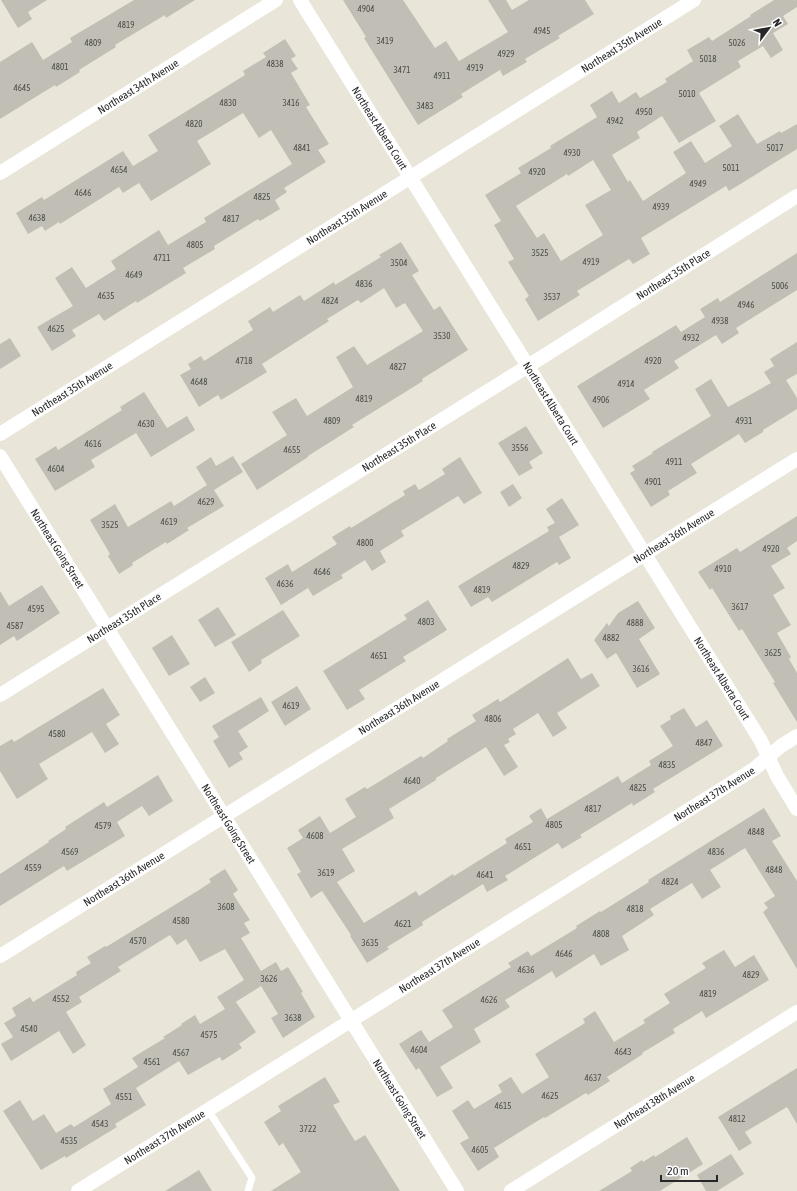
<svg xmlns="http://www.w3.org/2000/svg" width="797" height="1191" font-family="'Asap Condensed',sans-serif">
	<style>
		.building { fill: #c1bfb5; fill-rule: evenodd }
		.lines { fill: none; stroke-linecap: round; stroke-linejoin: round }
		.service { stroke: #fff; stroke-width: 7 }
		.minor { stroke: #fff; stroke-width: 14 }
		.labels { text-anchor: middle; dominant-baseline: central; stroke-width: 3; stroke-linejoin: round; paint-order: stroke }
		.number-label { font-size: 9px; fill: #4e4d4a }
		.street-label { font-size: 11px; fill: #272727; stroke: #fff }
	</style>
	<rect width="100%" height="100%" fill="#e9e5d9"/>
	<g class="building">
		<polygon points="1,0 47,0 28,12 32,19 18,28"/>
		<polygon points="134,0 195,0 166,18 165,15 115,45 116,47 79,70 80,72 56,87 55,85 0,119 0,62 32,42 43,60 72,42 70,38"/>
		<polygon points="343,0 403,0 435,48 446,41 459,61 508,32 488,0 506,0 512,10 529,0 585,0 594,14 558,36 560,38 525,59 527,62 503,76 500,70 461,94 463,97 418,125 364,38 366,37"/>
		<path d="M 774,0 L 797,0 L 797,7 L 783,16 L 788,24 L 773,33 L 783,50 L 771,58 L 763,46 L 738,61 L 741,67 L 699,93 L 716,121 L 679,143 L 662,116 L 637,132 L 640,138 L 612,155 L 628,182 L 630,180 L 643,201 L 686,173 L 673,152 L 691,141 L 705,163 L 732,146 L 719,126 L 738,114 L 757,144 L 780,131 L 781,133 L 797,124 L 797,149 L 729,191 L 726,186 L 641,238 L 650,254 L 633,264 L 629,259 L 577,291 L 580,295 L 538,321 L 525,299 L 529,296 L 508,262 L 514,259 L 494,225 L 501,221 L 485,195 L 521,173 L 518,168 L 551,148 L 550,146 L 597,117 L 590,105 L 612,91 L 619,103 L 636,92 L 640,98 L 667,82 L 665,79 L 693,61 L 687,50 L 709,37 L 712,41 L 751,16 L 750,15 ZM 593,160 L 611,190 L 585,205 L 603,235 L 561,261 L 544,233 L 537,238 L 516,206 L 567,174 L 568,176 Z"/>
		<polygon points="285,39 296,56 291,59 298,69 291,73 310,105 306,107 329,144 318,150 326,162 284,188 287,192 275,200 280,209 260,221 258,219 214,246 215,249 183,268 186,273 137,303 136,301 104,321 99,314 72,330 76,336 52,351 37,327 73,306 55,278 72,267 86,288 116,269 111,261 159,230 168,245 206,222 204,218 292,164 271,130 259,138 243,113 197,141 211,164 151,201 139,183 123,193 119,187 60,224 59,222 45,231 42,226 28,234 16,213 42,197 44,200 123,151 133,166 158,151 148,135 245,75 243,71 266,57 263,53"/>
		<polygon points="401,242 419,271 412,275 434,310 440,306 468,350 422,379 423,381 352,425 354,427 308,456 308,457 257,490 241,464 287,435 272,412 296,398 307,416 353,387 336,357 354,346 367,365 423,331 405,303 396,308 384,288 361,303 358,300 327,319 329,321 262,364 267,372 221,400 218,395 199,407 180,375 191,369 188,364 201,356 204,361 253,330 248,321 270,307 273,312 300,295 304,301 334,282 335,285 381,257 379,255"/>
		<polygon points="797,253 797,290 736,328 739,333 722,344 716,335 674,361 679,368 644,390 650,399 603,428 577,386 676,325 681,332 705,317 700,309 718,298 720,302"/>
		<polygon points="10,338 21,356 0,369 0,344"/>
		<polygon points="797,342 797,374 786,380 797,398 797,409 763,430 763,432 745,443 739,434 691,464 697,473 668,491 670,495 651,507 630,473 635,470 632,466 653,453 652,452 711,416 695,389 711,379 728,407 771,383 764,372 774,366 770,359"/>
		<polygon points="144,392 167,428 187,416 195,430 151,457 136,433 91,460 95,467 55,491 35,459 56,446 58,450 122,410 120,407"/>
		<polygon points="526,426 543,453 529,462 533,468 519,476 498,443"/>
		<polygon points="233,456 243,472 214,490 224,506 187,528 189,530 167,544 166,542 132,563 133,565 119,574 108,556 110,554 90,520 115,504 128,527 171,501 174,506 207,485 196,467 211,457 216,466"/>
		<polygon points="460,457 482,493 464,504 458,496 401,531 404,536 380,551 386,562 372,571 365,560 341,575 343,578 313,596 308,588 281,605 265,578 288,564 292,572 337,544 332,537 350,526 351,528 405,495 403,491 415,484 419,490 445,474 442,469"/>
		<polygon points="513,484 522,498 509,507 500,492"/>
		<polygon points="562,498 579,525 559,537 571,558 559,565 557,562 492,602 488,597 471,607 458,586 549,531 547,527 555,523 546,509"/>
		<polygon points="797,516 797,541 787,548 791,554 771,566 785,588 773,595 791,625 777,633 791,657 789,659 797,673 797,722 773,683 775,682 742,629 739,631 712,588 710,590 698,572 737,548 740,552"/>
		<polygon points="42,585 60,613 17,641 14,636 0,645 0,591 9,606"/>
		<polygon points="428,600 447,630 403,657 406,661 359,690 365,699 347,710 323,671 407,619 404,615"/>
		<polygon points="638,601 655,628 639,639 660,674 637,688 616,653 607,659 594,640 607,623 609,626 618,613"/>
		<polygon points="218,607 236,635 215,647 198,620"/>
		<polygon points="283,610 300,636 261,660 262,663 249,672 231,642"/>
		<polygon points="172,635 190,664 169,676 152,648"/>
		<polygon points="568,658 581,679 592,673 600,686 557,713 567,728 553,737 538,713 513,729 516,734 508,739 510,742 504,745 518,767 504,776 486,747 436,778 436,780 389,809 394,818 342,849 355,871 337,882 364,923 416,891 419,896 453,874 454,876 507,843 505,839 533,822 529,816 541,808 547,819 618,776 622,783 651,765 649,761 673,746 660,726 671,719 670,716 684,708 696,727 707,720 723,746 653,789 655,792 633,806 632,803 580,835 582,837 562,849 558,843 505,876 508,880 487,892 483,884 422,922 423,925 387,947 389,949 367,963 350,936 351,935 322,891 311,898 297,874 301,872 287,848 303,838 298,830 320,816 330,833 356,817 345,799 365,787 367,789 421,756 423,758 448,741 447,739 476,721 472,715 498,699 500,702"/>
		<polygon points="205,677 215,693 200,702 190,687"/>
		<polygon points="297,686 311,709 285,726 271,702"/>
		<polygon points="103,688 120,715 106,724 119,744 105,753 92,732 39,764 48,779 17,799 0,771 0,746 12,739 14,742"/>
		<polygon points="261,697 269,711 238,731 248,747 239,753 243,759 229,768 213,741 219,737 212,726"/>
		<polygon points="158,775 173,801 149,816 142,806 117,822 125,836 67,871 64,866 0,906 0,874 49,842 48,841 66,829 65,827 104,802 107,807"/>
		<polygon points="764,808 781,836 772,841 797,881 797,969 763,912 768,908 764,903 775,896 745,848 710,870 721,887 702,899 692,883 650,909 654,915 622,936 629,950 601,966 594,954 556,978 552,971 505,1000 510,1007 474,1029 481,1042 440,1067 453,1088 437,1097 419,1068 416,1070 399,1044 421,1030 429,1042 453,1027 442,1010 511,967 508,963 528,951 531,956 577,928 576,926 600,911 601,912 649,882 648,880"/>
		<polygon points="225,869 238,890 233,894 250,920 244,923 250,933 241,938 261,971 276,962 281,971 288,967 303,992 301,993 315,1017 283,1038 271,1018 278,1014 261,986 234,1003 236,1002 256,1032 239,1044 242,1048 222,1061 220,1057 188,1075 179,1061 136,1088 146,1105 115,1124 117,1127 66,1158 65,1156 41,1170 3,1111 20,1100 33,1121 44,1114 56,1133 71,1124 74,1127 111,1104 103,1089 138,1067 132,1058 165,1038 163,1037 182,1025 181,1024 195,1015 200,1024 225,1009 217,997 244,980 225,949 200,962 186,939 177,945 170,935 118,967 121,971 79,997 82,1002 66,1012 86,1045 73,1054 59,1031 11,1061 1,1044 13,1037 4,1023 16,1016 12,1008 30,997 33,1002 77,975 76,972 91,963 87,957 105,946 106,947 199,890 211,882 209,879"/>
		<polygon points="724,950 735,967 754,955 769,980 706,1018 702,1011 673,1029 675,1033 642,1053 643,1054 607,1077 610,1081 588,1095 586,1093 545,1118 544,1117 494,1148 499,1157 478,1171 460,1143 469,1138 452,1111 468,1100 474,1109 502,1092 498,1085 511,1077 522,1094 549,1077 535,1054 585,1023 583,1019 595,1011 614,1042 645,1023 643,1020 670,1003 664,994 706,968 702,963"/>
		<polygon points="797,1068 797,1124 787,1107 745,1132 752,1143 739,1151 718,1117"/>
		<polygon points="325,1077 340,1102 333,1105 355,1141 365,1135 400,1191 271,1191 301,1172 283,1143 279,1146 264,1122 281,1111 278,1106"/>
		<polygon points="687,1137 703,1164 660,1191 599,1191 632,1171 630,1168 642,1160 643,1162 654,1155 655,1157"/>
		<polygon points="731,1154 744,1174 717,1191 706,1191 697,1175"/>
		<polygon points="199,1170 212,1191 165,1191"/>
	</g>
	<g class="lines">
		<polyline class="service" points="208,1110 252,1178 249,1187 248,1191"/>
		<g class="minor">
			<path id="s1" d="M 300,0 L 761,741 L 777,776 L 797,809"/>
			<path id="s2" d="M 0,173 L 276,0"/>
			<path id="s3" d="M 0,434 L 694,0"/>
			<path id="s4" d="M 0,456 L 457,1191"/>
			<path id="s5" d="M 0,695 L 528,366 L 797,196"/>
			<path id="s6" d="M 0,956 L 797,459"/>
			<path id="s7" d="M 78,1191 L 754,769 L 781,746 L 797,736"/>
			<path id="s8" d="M 511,1191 L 797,1012"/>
		</g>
	</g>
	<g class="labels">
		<g class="number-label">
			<text x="366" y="9">4904</text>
			<text x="126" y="25">4819</text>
			<text x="542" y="31">4945</text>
			<text x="385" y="41">3419</text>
			<text x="93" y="43">4809</text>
			<text x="737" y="43">5026</text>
			<text x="506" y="54">4929</text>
			<text x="708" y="59">5018</text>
			<text x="275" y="64">4838</text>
			<text x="60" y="67">4801</text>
			<text x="475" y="68">4919</text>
			<text x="402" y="70">3471</text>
			<text x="442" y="76">4911</text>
			<text x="22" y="88">4645</text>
			<text x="687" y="94">5010</text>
			<text x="228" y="103">4830</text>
			<text x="291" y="103">3416</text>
			<text x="425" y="106">3483</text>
			<text x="644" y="112">4950</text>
			<text x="615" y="121">4942</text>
			<text x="194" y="124">4820</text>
			<text x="302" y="148">4841</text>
			<text x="775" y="148">5017</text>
			<text x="572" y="153">4930</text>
			<text x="731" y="168">5011</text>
			<text x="119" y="170">4654</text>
			<text x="537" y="172">4920</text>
			<text x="698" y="184">4949</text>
			<text x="83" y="193">4646</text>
			<text x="262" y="197">4825</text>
			<text x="661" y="207">4939</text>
			<text x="37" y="218">4638</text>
			<text x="231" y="219">4817</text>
			<text x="195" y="245">4805</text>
			<text x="540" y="253">3525</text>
			<text x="162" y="258">4711</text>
			<text x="591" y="262">4919</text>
			<text x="399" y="263">3504</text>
			<text x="134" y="275">4649</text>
			<text x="364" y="284">4836</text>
			<text x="780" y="286">5006</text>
			<text x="106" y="296">4635</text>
			<text x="552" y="297">3537</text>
			<text x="330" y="301">4824</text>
			<text x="746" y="305">4946</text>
			<text x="720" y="321">4938</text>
			<text x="56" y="329">4625</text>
			<text x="442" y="336">3530</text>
			<text x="691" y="338">4932</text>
			<text x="244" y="361">4718</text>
			<text x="653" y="361">4920</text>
			<text x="398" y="367">4827</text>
			<text x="199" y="382">4648</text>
			<text x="626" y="384">4914</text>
			<text x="364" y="399">4819</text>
			<text x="601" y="400">4906</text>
			<text x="332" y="421">4809</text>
			<text x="744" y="421">4931</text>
			<text x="146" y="424">4630</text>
			<text x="93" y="444">4616</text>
			<text x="520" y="448">3556</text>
			<text x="292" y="450">4655</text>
			<text x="674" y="462">4911</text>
			<text x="56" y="469">4604</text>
			<text x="653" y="482">4901</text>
			<text x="206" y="502">4629</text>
			<text x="169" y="522">4619</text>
			<text x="110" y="525">3525</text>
			<text x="365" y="543">4800</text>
			<text x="771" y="549">4920</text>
			<text x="521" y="566">4829</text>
			<text x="723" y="569">4910</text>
			<text x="322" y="572">4646</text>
			<text x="285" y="584">4636</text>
			<text x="482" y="590">4819</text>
			<text x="740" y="607">3617</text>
			<text x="36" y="609">4595</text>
			<text x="426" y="622">4803</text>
			<text x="635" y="623">4888</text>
			<text x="15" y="626">4587</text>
			<text x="611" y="638">4882</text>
			<text x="773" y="653">3625</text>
			<text x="379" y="656">4651</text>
			<text x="641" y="669">3616</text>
			<text x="291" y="706">4619</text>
			<text x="493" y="719">4806</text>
			<text x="57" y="734">4580</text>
			<text x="704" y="743">4847</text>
			<text x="667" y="765">4835</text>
			<text x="412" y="781">4640</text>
			<text x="638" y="788">4825</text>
			<text x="593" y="809">4817</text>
			<text x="554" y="825">4805</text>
			<text x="103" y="826">4579</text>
			<text x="756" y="832">4848</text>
			<text x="315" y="836">4608</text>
			<text x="523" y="847">4651</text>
			<text x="70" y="852">4569</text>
			<text x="716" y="852">4836</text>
			<text x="33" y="868">4559</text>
			<text x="774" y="870">4848</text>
			<text x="326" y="873">3619</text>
			<text x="485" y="875">4641</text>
			<text x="670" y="882">4824</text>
			<text x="226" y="907">3608</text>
			<text x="635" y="909">4818</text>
			<text x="181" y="921">4580</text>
			<text x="403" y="924">4621</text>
			<text x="601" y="934">4808</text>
			<text x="138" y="941">4570</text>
			<text x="370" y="943">3635</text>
			<text x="564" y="954">4646</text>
			<text x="526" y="970">4636</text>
			<text x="751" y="975">4829</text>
			<text x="269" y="979">3626</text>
			<text x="708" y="994">4819</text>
			<text x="61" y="999">4552</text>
			<text x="489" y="1000">4626</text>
			<text x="293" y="1018">3638</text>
			<text x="29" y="1029">4540</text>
			<text x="209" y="1035">4575</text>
			<text x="419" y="1050">4604</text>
			<text x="623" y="1052">4643</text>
			<text x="181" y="1053">4567</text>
			<text x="152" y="1062">4561</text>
			<text x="593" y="1078">4637</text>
			<text x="550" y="1096">4625</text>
			<text x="124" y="1097">4551</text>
			<text x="503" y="1106">4615</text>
			<text x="737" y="1119">4812</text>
			<text x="100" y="1124">4543</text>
			<text x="308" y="1129">3722</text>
			<text x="69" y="1141">4535</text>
			<text x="480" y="1150">4605</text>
		</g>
		<g class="street-label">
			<text stroke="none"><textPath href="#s3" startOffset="733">Northeast 35th Avenue</textPath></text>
			<text stroke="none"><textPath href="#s2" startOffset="163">Northeast 34th Avenue</textPath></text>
			<text stroke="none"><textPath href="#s1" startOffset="151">Northeast Alberta Court</textPath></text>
			<text stroke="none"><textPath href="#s3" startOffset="409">Northeast 35th Avenue</textPath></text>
			<text stroke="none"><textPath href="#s5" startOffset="794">Northeast 35th Place</textPath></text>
			<text stroke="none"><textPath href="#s3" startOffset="85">Northeast 35th Avenue</textPath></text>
			<text stroke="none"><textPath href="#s1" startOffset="475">Northeast Alberta Court</textPath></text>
			<text stroke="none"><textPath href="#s5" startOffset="470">Northeast 35th Place</textPath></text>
			<text stroke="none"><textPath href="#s6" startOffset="794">Northeast 36th Avenue</textPath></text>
			<text stroke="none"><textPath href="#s4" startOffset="109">Northeast Going Street</textPath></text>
			<text stroke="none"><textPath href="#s5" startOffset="146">Northeast 35th Place</textPath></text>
			<text stroke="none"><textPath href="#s1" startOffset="799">Northeast Alberta Court</textPath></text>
			<text stroke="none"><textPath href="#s6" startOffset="470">Northeast 36th Avenue</textPath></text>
			<text stroke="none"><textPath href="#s7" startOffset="750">Northeast 37th Avenue</textPath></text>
			<text stroke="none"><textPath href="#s4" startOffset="433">Northeast Going Street</textPath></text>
			<text stroke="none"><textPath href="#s6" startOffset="146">Northeast 36th Avenue</textPath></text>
			<text stroke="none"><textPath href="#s7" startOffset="426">Northeast 37th Avenue</textPath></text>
			<text stroke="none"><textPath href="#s4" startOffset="757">Northeast Going Street</textPath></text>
			<text stroke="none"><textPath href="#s8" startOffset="169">Northeast 38th Avenue</textPath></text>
			<text stroke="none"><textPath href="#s7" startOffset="102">Northeast 37th Avenue</textPath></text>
		</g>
	</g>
	<g transform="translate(769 28) rotate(58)" stroke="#ffffff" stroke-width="3" paint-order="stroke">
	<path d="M0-3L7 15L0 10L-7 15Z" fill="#272727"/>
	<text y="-6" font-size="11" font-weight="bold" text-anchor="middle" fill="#272727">N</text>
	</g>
	<path d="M661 1175v6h56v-6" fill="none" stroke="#272727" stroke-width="2"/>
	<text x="667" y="1175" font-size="12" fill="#272727" stroke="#ffffff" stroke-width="3" paint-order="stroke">20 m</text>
</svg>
